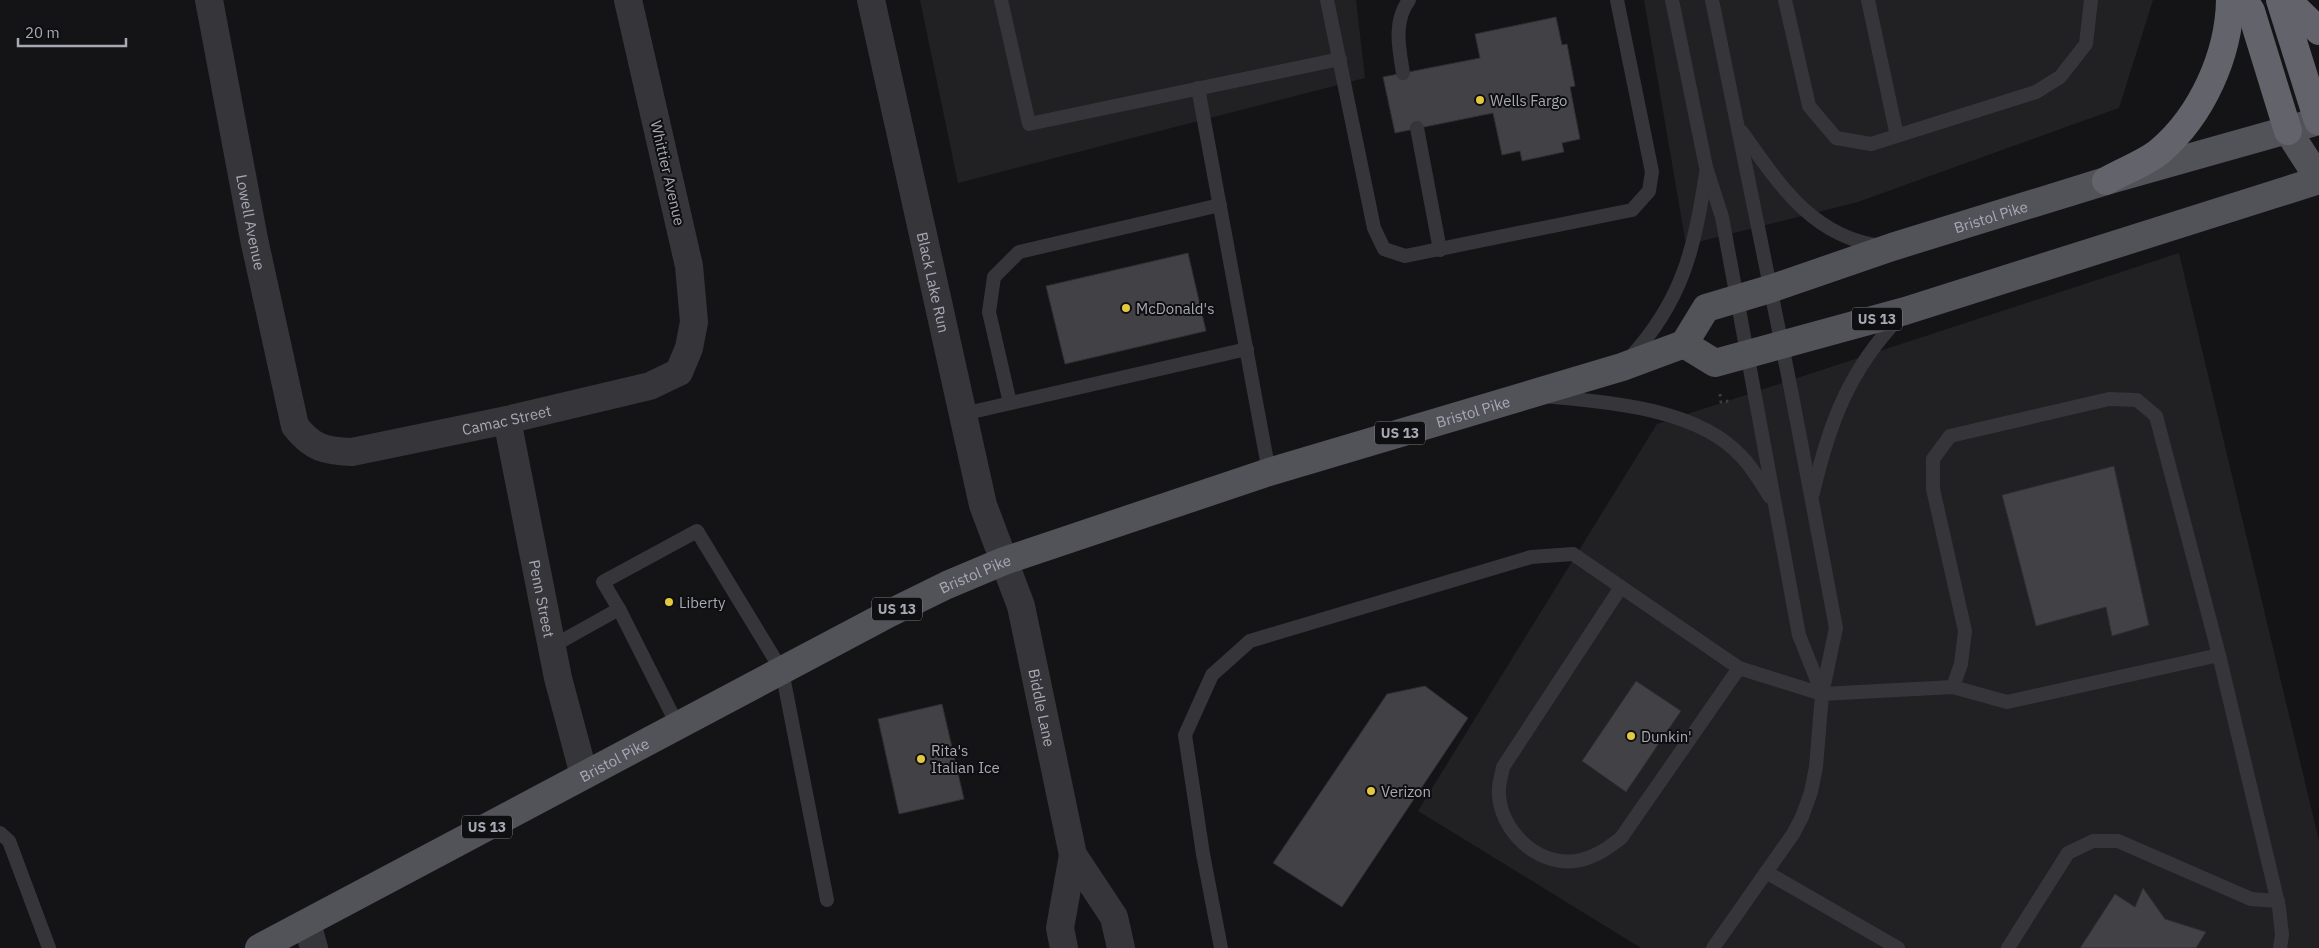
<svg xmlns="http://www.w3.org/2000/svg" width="2319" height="948" font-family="'IBM Plex Sans',sans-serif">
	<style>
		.built { fill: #212023 }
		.building { fill: #414146; stroke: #2f2e31 }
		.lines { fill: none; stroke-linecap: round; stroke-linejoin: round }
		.path { stroke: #3c3c41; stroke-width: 3; stroke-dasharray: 2.5 4; stroke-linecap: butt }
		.service { stroke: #36353a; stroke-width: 14 }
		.minor { stroke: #36353a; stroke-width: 28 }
		.primary { stroke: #525259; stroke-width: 28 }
		.motorway { stroke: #62636b; stroke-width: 28 }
		.poi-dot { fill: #e3c93f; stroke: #0f0f11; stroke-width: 2 }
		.labels { text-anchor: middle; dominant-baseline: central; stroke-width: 4; stroke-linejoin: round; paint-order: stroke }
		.shield { fill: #0f0f11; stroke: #797b84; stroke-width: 1 }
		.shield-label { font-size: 14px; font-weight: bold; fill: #a7a9b5 }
		.poi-label { font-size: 15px; fill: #a7a9b5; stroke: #0f0f11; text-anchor: start }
		.street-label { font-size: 15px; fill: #a7a9b5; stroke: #0f0f11 }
	</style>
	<rect width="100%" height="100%" fill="#141416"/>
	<g class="built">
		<polygon points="920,0 1356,0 1365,78 958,183"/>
		<polygon points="1644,0 2153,0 2119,108 1858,202 1686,245"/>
		<polygon points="2179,253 2319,841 2319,948 1641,948 1418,811 1657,424"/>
	</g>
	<g class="building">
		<polygon points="1556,17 1562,45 1567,44 1575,86 1570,87 1580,139 1562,143 1564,152 1522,161 1520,151 1502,155 1493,113 1395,133 1383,77 1480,58 1475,34"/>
		<polygon points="1188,253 1206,331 1065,364 1046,286"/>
		<polygon points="2114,466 2149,625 2112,636 2106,607 2036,626 2002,495"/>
		<polygon points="1636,681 1681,711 1626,792 1582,761"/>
		<polygon points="1425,686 1468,718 1342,907 1273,863 1387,694"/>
		<polygon points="942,704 964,799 899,814 878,719"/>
		<polygon points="2143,888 2165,919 2206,932 2196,948 2080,948 2115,894 2135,907"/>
	</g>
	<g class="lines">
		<polyline class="path" points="1720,394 1721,402 1729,401"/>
		<g class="service">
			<polyline points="1001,0 1029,124 1340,59"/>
			<polyline points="1327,0 1374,228 1384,249 1405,256 1632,210 1649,191 1652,172 1617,0"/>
			<polyline points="1672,0 1706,167 1722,217 1799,635 1822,693"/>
			<polyline points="1712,0 1791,390 1836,628 1822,694 1816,767 1811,792 1802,817 1793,834 1713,948"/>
			<polyline points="1785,0 1809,106 1836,138 1871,144 2036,92 2060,77 2086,44 2091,0"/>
			<polyline points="1868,0 1897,136"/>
			<path d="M 1403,73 C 1399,48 1393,22 1409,0"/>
			<polyline points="1198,88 1269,472"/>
			<polyline points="1417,128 1440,250"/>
			<path d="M 1742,132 C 1779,184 1812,237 1881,246"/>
			<path d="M 1629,359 C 1683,300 1694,250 1706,173"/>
			<path d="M 1546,396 C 1608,403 1696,407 1741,456 C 1753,468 1761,483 1770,497"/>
			<polyline points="1010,403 989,312 994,277 1019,252 1220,205"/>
			<polyline points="963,414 1247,349"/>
			<path d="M 1813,493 C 1829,424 1849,370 1899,318"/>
			<path d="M 1621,587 L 1503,767 C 1502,774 1499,782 1499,789 C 1497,830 1540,870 1581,860 C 1597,856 1608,848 1621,838 L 1739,668"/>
			<polyline points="619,609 603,582 697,531 782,671 827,900"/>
			<polyline points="551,647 619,609 678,726"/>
			<polyline points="1953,687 1961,664 1965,631 1933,489 1933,459 1950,436 2109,399 2137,400 2156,416 2219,655 2279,907 2282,935 2280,948"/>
			<polyline points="0,833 9,841 49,948"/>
			<polyline points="1766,872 1898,948"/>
			<polyline points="1221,948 1203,854 1185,735 1212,675 1250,641 1531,557 1573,554 1739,668 1822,694 1953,687 2007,702 2219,655"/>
			<polyline points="2008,948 2068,853 2093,841 2118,841 2251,899 2278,901"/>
		</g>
		<g class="minor">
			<path id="s1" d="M 209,0 L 254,239 L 295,426 C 312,448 325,451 352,452 L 507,420 L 650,386 L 679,372 L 689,348 L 694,322 L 689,266 L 628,0"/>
			<path id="s2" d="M 871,0 L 983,505 L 1021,606 L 1073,855 L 1114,917 L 1121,948"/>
			<path id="s3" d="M 507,420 L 558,678 L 584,775"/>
			<polyline points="307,923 314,948"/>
			<polyline points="1064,948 1060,928 1073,855"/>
		</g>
		<g class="primary">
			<polyline points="2288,131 2319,179"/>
			<polyline points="1684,344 1715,363 1905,311 2319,180"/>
			<path id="s4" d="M 259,948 L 890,613 L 947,585 L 1004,561 L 1269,472 L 1622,367 L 1684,344 L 1706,308 L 1770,289 L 1892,247 L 2106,181 L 2319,121"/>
		</g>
		<g class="motorway">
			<polyline points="2244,0 2251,11 2288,131"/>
			<polyline points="2280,0 2318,121"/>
			<polyline points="2287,0 2319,31"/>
			<path d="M 2106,181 C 2123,171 2146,163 2160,151 C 2202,115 2229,55 2230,0"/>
		</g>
	</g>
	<g class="poi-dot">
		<circle cx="1480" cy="100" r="5"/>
		<circle cx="1126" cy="308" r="5"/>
		<circle cx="669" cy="602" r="5"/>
		<circle cx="1631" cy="736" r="5"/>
		<circle cx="921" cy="759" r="5"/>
		<circle cx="1371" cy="791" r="5"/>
	</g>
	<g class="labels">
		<g class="shield">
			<rect x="1852" y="307.5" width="50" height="23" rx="4"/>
			<rect x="1375" y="421.5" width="50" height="23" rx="4"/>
			<rect x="872" y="597.5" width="50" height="23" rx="4"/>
			<rect x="462" y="815.5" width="50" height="23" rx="4"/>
		</g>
		<g class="shield-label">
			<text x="1877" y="319">US 13</text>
			<text x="1400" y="433">US 13</text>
			<text x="897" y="609">US 13</text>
			<text x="487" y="827">US 13</text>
		</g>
		<g class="poi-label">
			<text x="1490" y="100">Wells Fargo</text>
			<text x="1136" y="308">McDonald's</text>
			<text x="679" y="602">Liberty</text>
			<text x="1641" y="736">Dunkin'</text>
			<text x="931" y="750">Rita's<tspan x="931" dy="17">Italian Ice</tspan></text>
			<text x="1381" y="791">Verizon</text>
		</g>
		<g class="street-label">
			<text transform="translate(668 173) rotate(77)">Whittier Avenue</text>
			<text stroke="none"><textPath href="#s4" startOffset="1895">Bristol Pike</textPath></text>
			<text stroke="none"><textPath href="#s1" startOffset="226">Lowell Avenue</textPath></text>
			<text stroke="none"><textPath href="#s2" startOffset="289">Black Lake Run</textPath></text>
			<text stroke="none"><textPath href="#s4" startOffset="1332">Bristol Pike</textPath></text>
			<text stroke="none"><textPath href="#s1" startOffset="658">Camac Street</textPath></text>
			<text stroke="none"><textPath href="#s4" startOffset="808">Bristol Pike</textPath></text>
			<text stroke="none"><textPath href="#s3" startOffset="182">Penn Street</textPath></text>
			<text stroke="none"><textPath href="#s2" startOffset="729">Biddle Lane</textPath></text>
			<text stroke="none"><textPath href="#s4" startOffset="402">Bristol Pike</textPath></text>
		</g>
	</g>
	<path d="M18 38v8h108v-8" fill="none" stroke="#a7a9b5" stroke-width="2.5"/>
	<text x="25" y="38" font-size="15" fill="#a7a9b5" stroke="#0f0f11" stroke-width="4" paint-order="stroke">20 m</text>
</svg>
